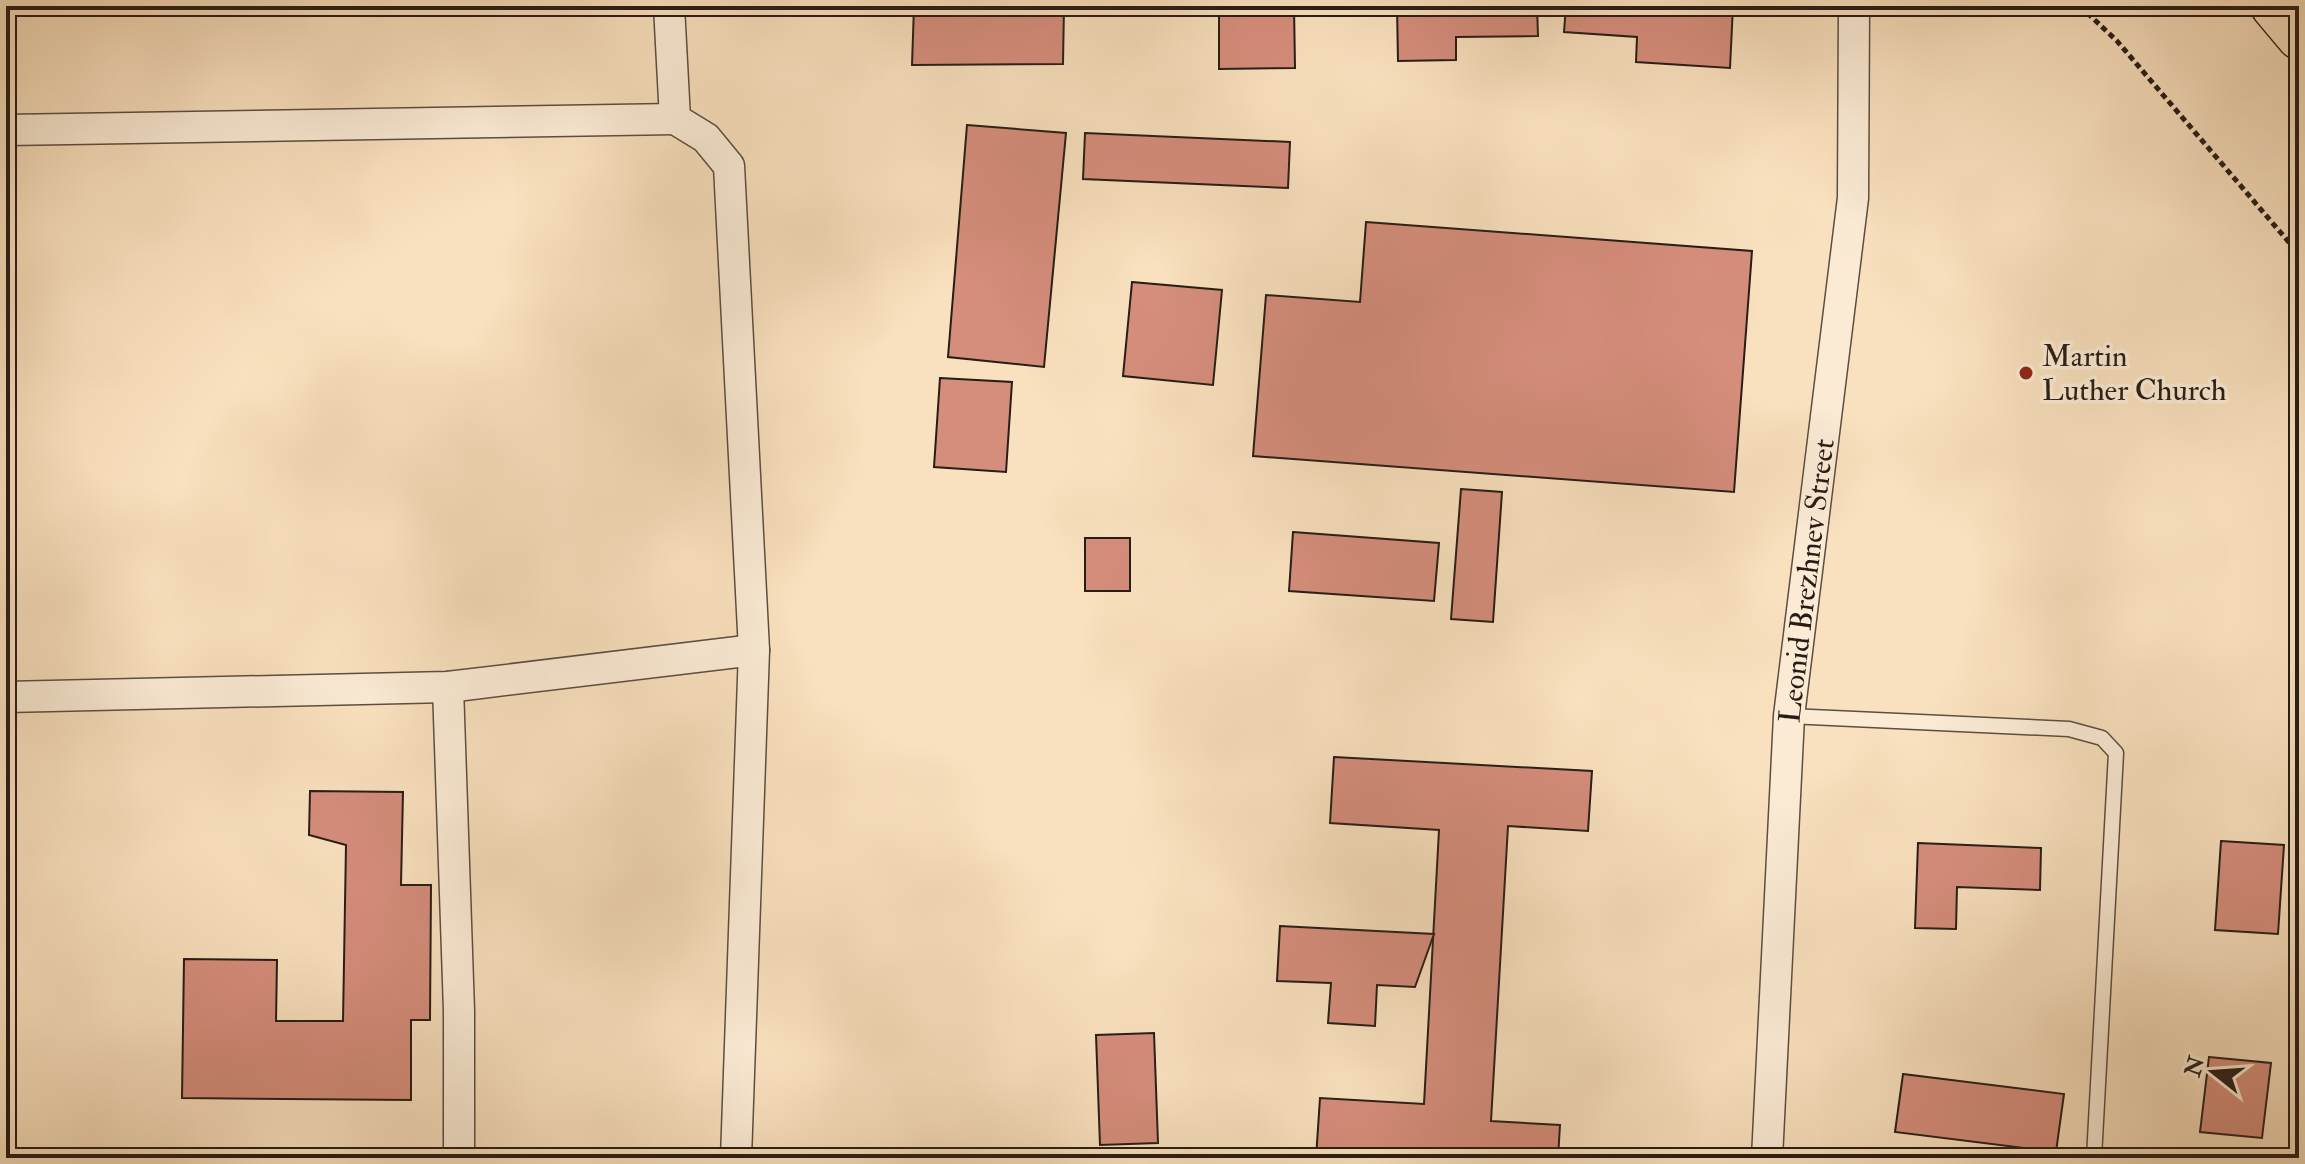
<svg xmlns="http://www.w3.org/2000/svg" width="2305" height="1164" font-family="'IM FELL Double Pica',serif">
	<style>
		.building { fill: #d58d7c; stroke: #271d16; stroke-width: 2 }
		.lines { fill: none; stroke-linecap: round; stroke-linejoin: round }
		.service-casing { stroke: #5c4e40; stroke-width: 17 }
		.minor-casing { stroke: #5c4e40; stroke-width: 33 }
		.trunk-casing { stroke: #271d16; stroke-width: 47 }
		.path { stroke: #271d16; stroke-width: 5; stroke-dasharray: 6 4; stroke-linecap: butt }
		.service { stroke: #fbebd5; stroke-width: 14 }
		.minor { stroke: #fbebd5; stroke-width: 30 }
		.trunk { stroke: #f9e0be; stroke-width: 44 }
		.poi-dot { fill: #8f2418; stroke: #fbebd5; stroke-width: 3 }
		.labels { text-anchor: middle; dominant-baseline: central; stroke-width: 7; stroke-linejoin: round; paint-order: stroke }
		.poi-label { font-size: 30px; fill: #271d16; stroke: #fbebd5; text-anchor: start }
		.street-label { font-size: 30px; fill: #271d16; stroke: #fbebd5 }
	</style>
	<rect width="100%" height="100%" fill="#f9e0be"/>
	<filter id="stains"><feTurbulence type="fractalNoise" baseFrequency=".0025" numOctaves="4"/><feColorMatrix values="0 0 0 0 .2 0 0 0 0 .09 0 0 0 0 .02 0 0 0 .5 -.17"/></filter>
	<radialGradient id="worn" r=".72"><stop offset=".6" stop-color="#630" stop-opacity="0"/><stop offset="1" stop-color="#630" stop-opacity=".3"/></radialGradient>
	<g class="building">
		<polygon points="914,6 1064,6 1063,64 912,65"/>
		<polygon points="1219,6 1294,6 1295,68 1219,69"/>
		<polygon points="1397,6 1537,6 1538,36 1456,37 1456,60 1398,61"/>
		<polygon points="1566,6 1733,6 1730,68 1636,62 1637,37 1564,32"/>
		<polygon points="967,125 1066,133 1044,367 948,357"/>
		<polygon points="1085,133 1290,142 1288,188 1083,179"/>
		<polygon points="1366,222 1752,251 1734,492 1253,456 1266,295 1360,302"/>
		<polygon points="1132,282 1222,290 1213,385 1123,376"/>
		<polygon points="940,378 1012,382 1006,472 934,467"/>
		<polygon points="1461,489 1502,492 1493,622 1451,619"/>
		<polygon points="1293,532 1439,543 1434,601 1289,591"/>
		<rect x="1085" y="538" width="45" height="53"/>
		<polygon points="1334,757 1592,771 1588,831 1508,826 1491,1121 1560,1125 1558,1158 1316,1158 1320,1098 1424,1104 1439,830 1330,823"/>
		<polygon points="310,791 403,792 401,885 431,885 430,1020 411,1020 411,1100 182,1098 184,959 277,960 276,1021 343,1021 346,845 309,835"/>
		<polygon points="2221,841 2284,845 2278,934 2215,930"/>
		<polygon points="1918,843 2041,848 2040,890 1957,887 1956,929 1915,928"/>
		<polygon points="1280,926 1434,934 1415,987 1377,985 1375,1026 1328,1023 1331,983 1277,981"/>
		<polygon points="1154,1033 1158,1143 1100,1145 1096,1035"/>
		<polygon points="2209,1057 2271,1063 2262,1138 2200,1132"/>
		<polygon points="1903,1074 2064,1094 2056,1152 1895,1132"/>
	</g>
	<g class="lines">
		<g class="service-casing">
			<polyline id="service" points="1789,716 2069,729 2102,738 2116,753 2094,1158"/>
		</g>
		<g class="minor-casing">
			<g id="minor">
				<polyline points="669,6 675,119 706,138 729,166 754,650 736,1158"/>
				<polyline points="6,130 675,119"/>
				<polyline points="448,687 459,1011 459,1158"/>
				<polyline points="6,697 448,687 754,650"/>
				<polyline points="1767,1158 1789,716 1853,198 1854,6"/>
			</g>
		</g>
		<g class="trunk-casing">
			<polyline id="trunk" points="2273,6 2299,37"/>
		</g>
		<polyline class="path" points="2080,6 2117,41 2299,254"/>
		<use href="#service" class="service"/>
		<use href="#minor" class="minor"/>
		<use href="#trunk" class="trunk"/>
	</g>
	<circle class="poi-dot" cx="2026" cy="373" r="8"/>
	<g class="labels">
		<g class="poi-label">
			<text x="2042" y="356">Martin<tspan x="2042" dy="34">Luther Church</tspan></text>
		</g>
		<g class="street-label">
			<text transform="translate(1807 581) rotate(-83)">Leonid Brezhnev Street</text>
		</g>
	</g>
	<rect width="2305" height="1164" fill="none" stroke="#f9e0be" stroke-width="32"/>
	<rect x="8" y="8" width="2289" height="1148" fill="none" stroke="#271d16" stroke-width="4"/>
	<rect x="16" y="16" width="2273" height="1132" fill="none" stroke="#271d16" stroke-width="2"/>
	<g transform="translate(2213 1072) rotate(287)" stroke="#fbebd5" stroke-width="6" paint-order="stroke">
	<path d="M0-6L14 30L0 20L-14 30Z" fill="#271d16"/>
	<text y="-12" font-size="22" font-weight="bold" text-anchor="middle" fill="#271d16">N</text>
	</g>
	<rect width="100%" height="100%" filter="url(#stains)"/>
	<rect width="100%" height="100%" fill="url(#worn)"/>
</svg>
